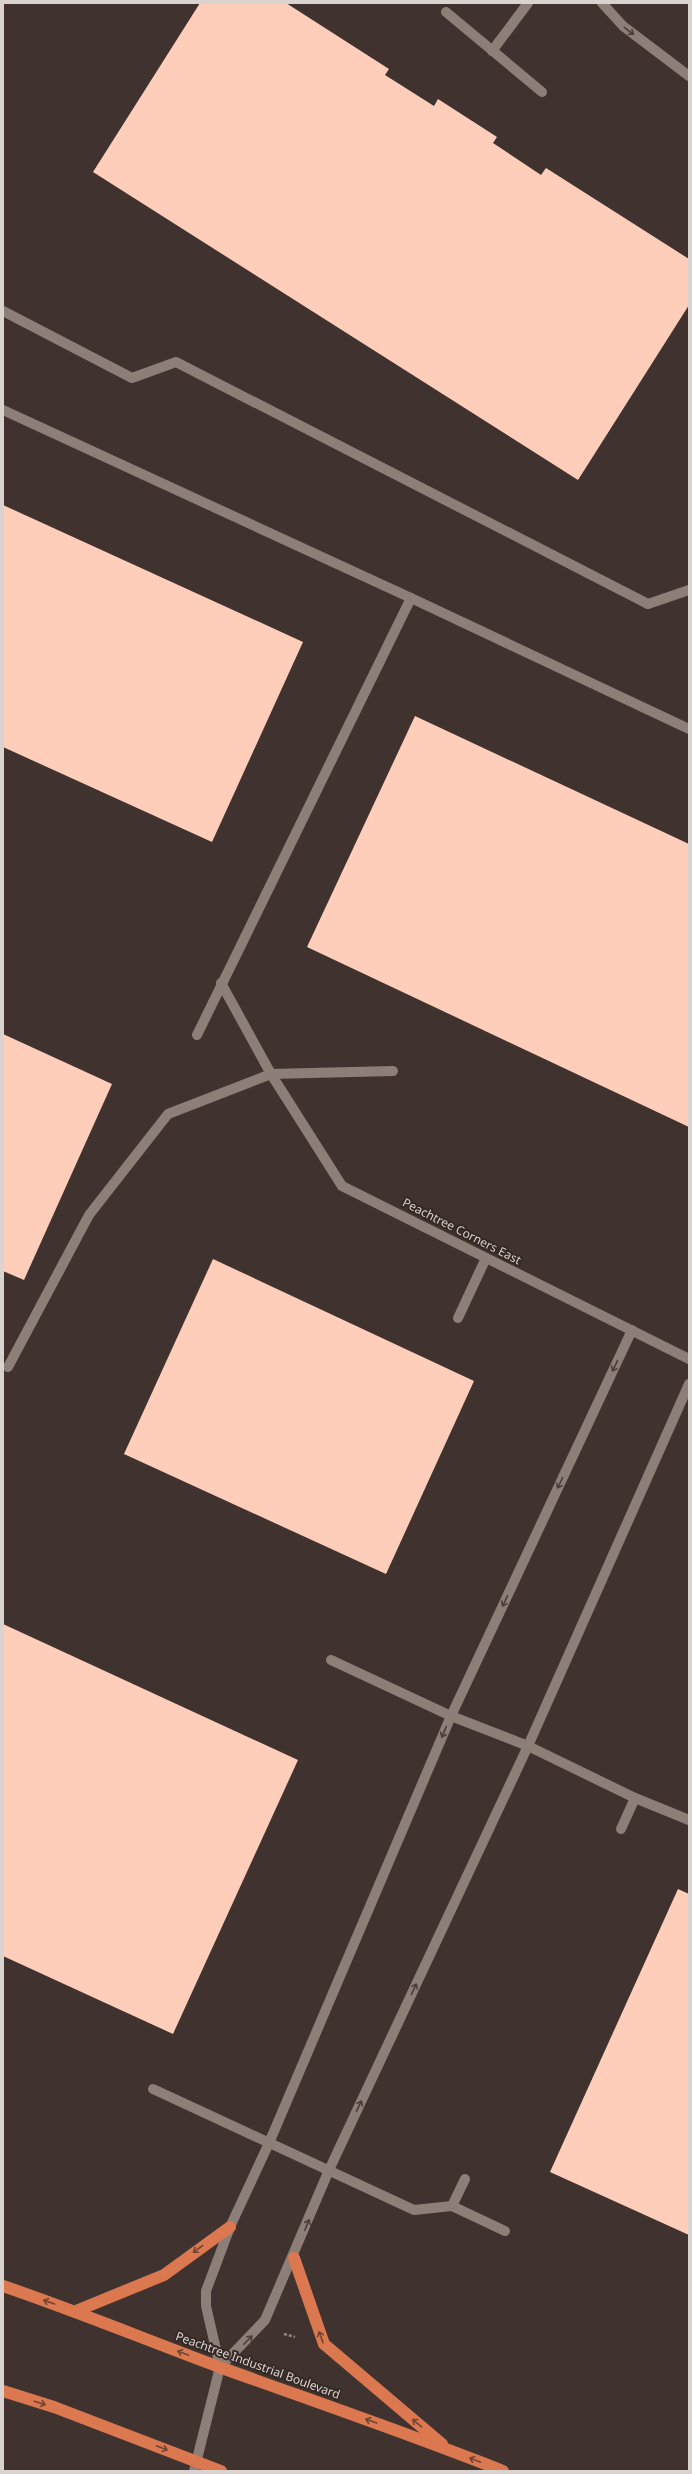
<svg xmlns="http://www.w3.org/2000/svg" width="692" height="2474" font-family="'Noto Sans',sans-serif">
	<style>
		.building { fill: #fecebb }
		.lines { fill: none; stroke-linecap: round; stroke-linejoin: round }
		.path { stroke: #908682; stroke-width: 2.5; stroke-dasharray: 3 2; stroke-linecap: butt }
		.lane { stroke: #8d7e78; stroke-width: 10 }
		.street { stroke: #8d7e78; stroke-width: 10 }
		.secondary { stroke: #8d7e78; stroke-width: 10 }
		.highway { stroke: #db7850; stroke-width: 12 }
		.oneway { stroke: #4b3e3a }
		.oneway2 { stroke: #6f4534 }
		.labels { text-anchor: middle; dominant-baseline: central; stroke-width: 4; stroke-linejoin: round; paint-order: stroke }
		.street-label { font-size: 12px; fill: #dad2cf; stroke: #352925 }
	</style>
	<rect width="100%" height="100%" fill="#40332f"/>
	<g class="building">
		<polygon points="200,3 286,3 389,69 385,75 434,106 438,99 497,137 493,143 541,175 546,168 689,259 689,305 578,480 93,172"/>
		<polygon points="3,505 303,642 212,842 3,747"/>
		<polygon points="415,716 689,844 689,1127 307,947"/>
		<polygon points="3,1034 112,1084 24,1280 3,1271"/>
		<polygon points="213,1259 474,1381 386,1574 124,1454"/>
		<polygon points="3,1624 298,1760 173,2034 3,1956"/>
		<polygon points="678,1889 689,1894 689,2235 550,2172"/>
	</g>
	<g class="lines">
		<polyline class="path" points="284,2334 295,2337"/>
		<g class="lane">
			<polyline points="446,12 542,92"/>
			<polyline points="492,51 528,3"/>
			<polyline points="3,311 132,378 176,362 648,604 689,590"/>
			<polyline points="3,410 411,598"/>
			<polyline points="221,983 271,1074"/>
			<polyline points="197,1035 411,598 689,729"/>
			<polyline points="458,1318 486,1258"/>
			<polyline points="8,1367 89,1215 168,1114 271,1074 393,1071"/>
			<polyline points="331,1660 451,1716 528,1746 635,1798 689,1820"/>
			<polyline points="621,1829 635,1798"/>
			<polyline points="153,2089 414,2210 452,2206"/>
			<polyline points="465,2179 452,2206 505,2231"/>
		</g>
		<g class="street">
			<polyline points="271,1074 342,1186 689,1359"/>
			<polyline points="220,2367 265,2320 329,2170 528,1746 689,1384"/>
			<polyline points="194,2471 220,2367 206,2306 206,2291 230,2227 269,2143 451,1716 632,1330"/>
		</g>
		<polyline class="secondary" points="602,3 623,26 689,76"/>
		<g class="highway">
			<polyline points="294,2258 324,2344 442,2444"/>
			<path d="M 3,2286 C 77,2311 149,2341 222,2368 C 316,2402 410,2434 503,2471"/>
			<polyline points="76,2311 164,2275 230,2227"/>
			<polyline points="3,2391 54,2407 221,2471"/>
		</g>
	</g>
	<defs><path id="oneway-shaft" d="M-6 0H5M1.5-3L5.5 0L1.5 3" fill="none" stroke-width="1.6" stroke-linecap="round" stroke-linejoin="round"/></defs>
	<g class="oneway">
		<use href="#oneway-shaft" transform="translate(629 31) rotate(37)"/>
		<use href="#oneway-shaft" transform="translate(615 1366) rotate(115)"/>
		<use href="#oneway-shaft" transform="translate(560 1483) rotate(115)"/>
		<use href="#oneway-shaft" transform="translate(505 1601) rotate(115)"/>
		<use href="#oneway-shaft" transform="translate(444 1732) rotate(113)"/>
		<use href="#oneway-shaft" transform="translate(414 1989) rotate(-65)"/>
		<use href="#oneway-shaft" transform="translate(359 2106) rotate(-65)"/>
		<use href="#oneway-shaft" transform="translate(307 2225) rotate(-68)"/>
		<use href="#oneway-shaft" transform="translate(248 2340) rotate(-45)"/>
	</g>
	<g class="oneway2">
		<use href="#oneway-shaft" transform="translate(198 2249) rotate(144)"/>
		<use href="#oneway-shaft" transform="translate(49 2302) rotate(-161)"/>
		<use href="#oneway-shaft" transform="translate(321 2337) rotate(-110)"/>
		<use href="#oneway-shaft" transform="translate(183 2353) rotate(-159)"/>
		<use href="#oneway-shaft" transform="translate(40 2403) rotate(18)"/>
		<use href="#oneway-shaft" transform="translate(371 2421) rotate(-160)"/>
		<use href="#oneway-shaft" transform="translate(417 2423) rotate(-140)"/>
		<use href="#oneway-shaft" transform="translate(162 2448) rotate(21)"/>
		<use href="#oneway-shaft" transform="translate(475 2460) rotate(-158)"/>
	</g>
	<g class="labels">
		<g class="street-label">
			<text transform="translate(462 1231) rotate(27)">Peachtree Corners East</text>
			<text transform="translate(258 2365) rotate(20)">Peachtree Industrial Boulevard</text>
		</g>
	</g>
	<rect width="692" height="2474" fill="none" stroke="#dad2cf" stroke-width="8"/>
</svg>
